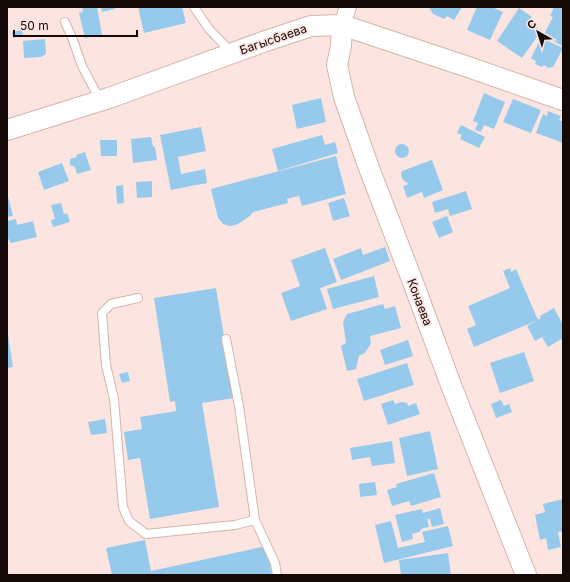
<svg xmlns="http://www.w3.org/2000/svg" width="570" height="582" font-family="Inter,sans-serif">
	<style>
		.building { fill: #95caec }
		.lines { fill: none; stroke-linecap: round; stroke-linejoin: round }
		.service-casing { stroke: #d8b3ab; stroke-width: 10 }
		.minor-casing { stroke: #d8b3ab; stroke-width: 18 }
		.tertiary-casing { stroke: #d8b3ab; stroke-width: 22 }
		.service { stroke: #fff; stroke-width: 8 }
		.minor { stroke: #fff; stroke-width: 16 }
		.tertiary { stroke: #fff; stroke-width: 20 }
		.labels { text-anchor: middle; dominant-baseline: central; stroke-width: 3.5; stroke-linejoin: round; paint-order: stroke }
		.street-label { font-size: 12px; fill: #150907; stroke: #fce5e0 }
	</style>
	<rect width="100%" height="100%" fill="#fce5e0"/>
	<g class="building">
		<polygon points="82,7 97,7 102,35 85,38 79,13 83,12"/>
		<polygon points="101,7 115,7 115,9 102,12"/>
		<polygon points="138,7 182,7 186,23 144,33"/>
		<polygon points="429,7 462,7 454,20 447,16 444,19 433,14"/>
		<polygon points="477,7 492,7 503,12 490,40 467,30"/>
		<polygon points="554,7 563,7 563,46 543,36 553,17 550,16"/>
		<polygon points="519,8 532,17 530,19 538,24 536,27 541,31 522,58 497,41"/>
		<polygon points="22,30 23,36 13,38 12,32"/>
		<polygon points="541,38 563,48 553,67 548,68 544,65 542,67 535,64 536,61 531,58"/>
		<polygon points="45,39 46,54 41,57 24,58 23,41"/>
		<polygon points="484,93 505,102 494,129 484,125 481,132 475,130 478,123 473,121"/>
		<polygon points="321,98 326,122 297,129 292,105"/>
		<polygon points="513,99 541,110 531,133 503,122"/>
		<polygon points="548,111 561,116 559,120 563,122 563,143 536,133 543,114 547,116"/>
		<polygon points="461,125 485,137 479,148 460,139 462,135 457,133"/>
		<polygon points="201,127 206,151 178,157 181,174 205,169 207,183 171,190 160,135"/>
		<polygon points="322,135 325,145 335,142 338,153 278,171 272,149"/>
		<polygon points="151,137 153,146 155,147 157,160 133,163 131,139"/>
		<polygon points="100,140 117,140 117,156 101,156"/>
		<circle cx="402" cy="151" r="7"/>
		<polygon points="85,152 91,170 77,174 75,167 70,165 70,159 77,157 76,155"/>
		<polygon points="336,156 346,194 302,206 299,196 287,199 288,203 253,212 250,216 236,225 230,226 223,224 218,218 211,189"/>
		<polygon points="432,160 443,190 424,198 422,192 407,198 403,186 409,184 403,180 401,175 402,171"/>
		<polygon points="62,163 69,181 44,190 38,172"/>
		<polygon points="152,181 152,197 137,198 136,182"/>
		<polygon points="123,185 124,203 117,204 116,186"/>
		<polygon points="466,191 472,209 450,216 448,209 435,213 432,202"/>
		<polygon points="7,193 13,216 7,217"/>
		<polygon points="344,198 350,216 333,221 328,203"/>
		<polygon points="61,203 64,214 67,213 70,222 53,227 51,220 55,219 51,205"/>
		<polygon points="447,216 453,232 439,238 432,222"/>
		<polygon points="16,219 17,225 33,221 37,237 11,243 7,237 7,221"/>
		<polygon points="385,247 390,261 341,280 333,259 361,248 363,255"/>
		<polygon points="325,248 337,282 320,288 327,309 291,321 281,293 300,286 291,260"/>
		<polygon points="510,268 511,272 516,269 538,320 474,347 467,329 476,325 468,306 510,288 503,271"/>
		<polygon points="374,276 379,297 333,309 327,289"/>
		<polygon points="216,288 234,398 202,403 219,507 150,519 140,458 128,460 124,432 142,429 140,417 176,411 175,401 170,402 154,298"/>
		<polygon points="383,304 385,309 395,306 401,328 370,336 371,343 365,353 359,356 356,369 347,371 341,346 346,343 343,322 347,314"/>
		<polygon points="554,308 563,325 563,338 548,347 542,337 535,341 527,326 541,318 540,316"/>
		<polygon points="7,335 8,335 13,367 7,368"/>
		<polygon points="408,340 413,356 385,365 380,350"/>
		<polygon points="524,352 534,381 500,393 490,363"/>
		<polygon points="407,363 414,385 364,401 357,379"/>
		<polygon points="128,372 130,381 122,383 119,374"/>
		<polygon points="393,400 395,404 402,402 407,403 408,406 416,403 420,414 388,425 381,404"/>
		<polygon points="501,400 504,406 509,404 512,412 496,418 491,404"/>
		<polygon points="105,419 107,433 91,435 88,422"/>
		<polygon points="430,431 438,469 407,476 399,438"/>
		<polygon points="392,441 395,463 372,466 370,457 352,460 350,448"/>
		<polygon points="434,473 441,497 411,506 409,501 392,506 387,490 397,487 396,484"/>
		<polygon points="375,482 377,495 360,497 359,484"/>
		<polygon points="563,499 563,531 558,532 561,547 548,550 546,538 540,540 535,515 545,512 543,504"/>
		<polygon points="440,508 444,524 432,527 430,519 427,519 429,527 423,528 419,532 412,534 413,539 402,542 395,515 422,509 423,513"/>
		<polygon points="391,521 398,548 425,542 422,532 448,526 453,546 384,563 375,525"/>
		<polygon points="145,540 151,571 266,546 272,575 112,575 106,548"/>
		<polygon points="448,553 451,575 401,575 399,560"/>
	</g>
	<g class="lines">
		<g class="service-casing">
			<g id="service">
				<polyline points="194,7 209,29 232,53"/>
				<polyline points="65,22 73,40 82,66 100,100"/>
				<polyline points="138,298 111,304 102,313 106,365 114,399 123,507 129,521 146,534 235,525 255,520"/>
				<polyline points="226,339 239,406 255,520 275,563 277,575"/>
			</g>
		</g>
		<g class="minor-casing">
			<polyline id="minor" points="342,25 348,7"/>
		</g>
		<g class="tertiary-casing">
			<g id="tertiary">
				<polyline points="342,25 341,46 337,65 344,97 369,168 414,285 451,385 526,575"/>
				<polyline points="7,130 109,98 263,42 311,26 342,25 474,69 563,100"/>
			</g>
		</g>
		<use href="#service" class="service"/>
		<use href="#minor" class="minor"/>
		<use href="#tertiary" class="tertiary"/>
	</g>
	<g class="labels">
		<g class="street-label">
			<text transform="translate(273 39) rotate(-19)">Багысбаева</text>
			<text transform="translate(420 302) rotate(69)">Конаева</text>
		</g>
	</g>
	<rect width="570" height="582" fill="none" stroke="#150907" stroke-width="16"/>
	<g transform="translate(538 32) rotate(321)" stroke="#fce5e0" stroke-width="3" paint-order="stroke">
	<path d="M0-3L7 15L0 10L-7 15Z" fill="#150907"/>
	<text y="-6" font-size="11" font-weight="bold" text-anchor="middle" fill="#150907">С</text>
	</g>
	<path d="M14 30v6h123v-6" fill="none" stroke="#150907" stroke-width="2"/>
	<text x="20" y="30" font-size="12" fill="#150907" stroke="#fce5e0" stroke-width="3" paint-order="stroke">50 m</text>
</svg>
